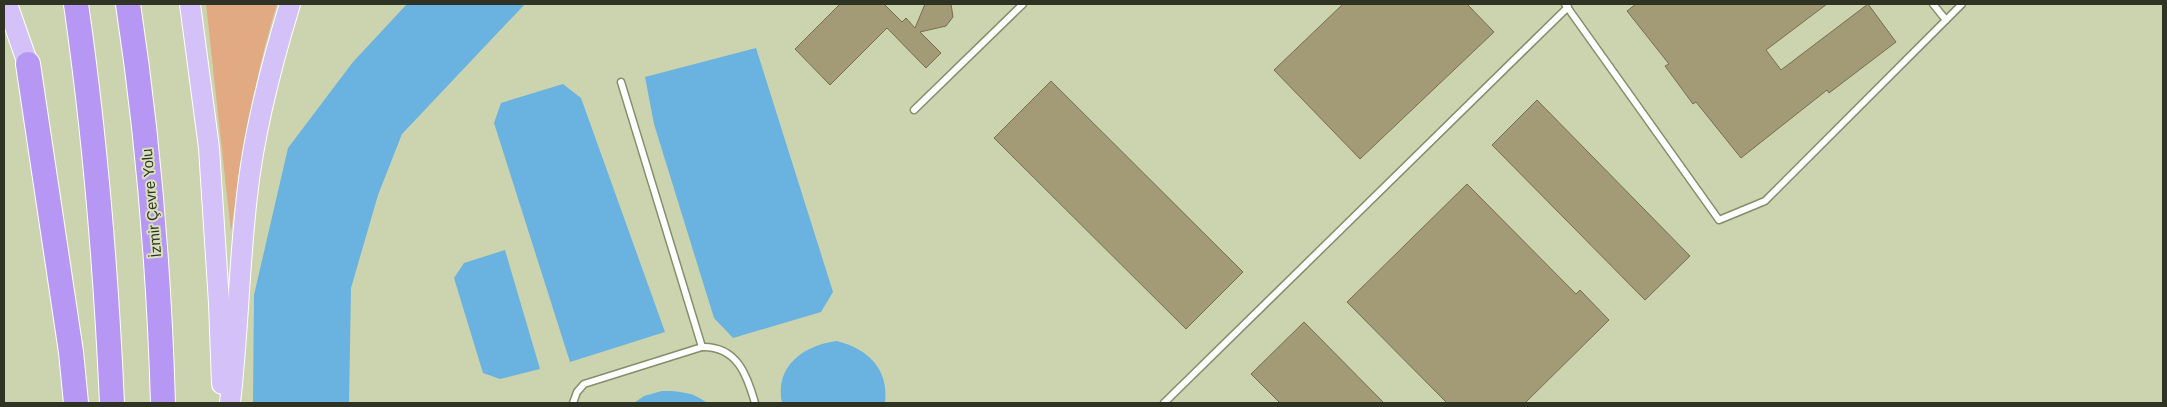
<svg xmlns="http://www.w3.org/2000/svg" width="2167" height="407" font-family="Arial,sans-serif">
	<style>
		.green { fill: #e1aa82 }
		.water { fill: #6ab2e0 }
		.building { fill: #a29b76; stroke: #766f4c }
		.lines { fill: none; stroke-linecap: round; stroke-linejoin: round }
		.service-casing { stroke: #858d6a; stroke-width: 9 }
		.primary-casing { stroke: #fff; stroke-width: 22 }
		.motorway-casing { stroke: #fff; stroke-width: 26 }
		.service { stroke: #fff; stroke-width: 6 }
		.primary { stroke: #d3c1f8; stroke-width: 20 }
		.motorway { stroke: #b698f4; stroke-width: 24 }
		.labels { text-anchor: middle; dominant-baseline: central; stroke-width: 4; stroke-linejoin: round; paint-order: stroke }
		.street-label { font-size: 15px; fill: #2f3324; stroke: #d8e1bb }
	</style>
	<rect width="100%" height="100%" fill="#cbd4ae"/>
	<path class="green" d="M 206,4 L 277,4 C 254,79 242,154 231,232 Z"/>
	<g class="water">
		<polygon points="407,4 525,4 402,134 378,195 351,288 349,403 253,403 254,295 288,148 353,62"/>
		<polygon points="756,48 833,292 821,312 733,338 714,318 654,124 645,77"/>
		<polygon points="563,84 581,98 665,332 570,362 494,123 501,103"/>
		<polygon points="505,250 540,369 500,379 483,373 454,278 464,263"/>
		<path d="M 837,341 C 868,349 889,369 885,403 L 782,403 C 774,366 804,345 837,341 Z"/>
		<path d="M 662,391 C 679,391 693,392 707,403 L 634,403 L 644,396 Z"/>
	</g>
	<g class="building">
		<polygon points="840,4 884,4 902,22 906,18 915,28 925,4 951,4 953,17 946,26 920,32 941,53 926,68 887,28 830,85 795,49"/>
		<polygon points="1343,4 1467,4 1494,32 1360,159 1274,70"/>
		<polygon points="1636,4 1827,4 1766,50 1781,70 1868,4 1896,42 1829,93 1827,90 1741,158 1696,102 1693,104 1665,66 1669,64 1627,11"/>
		<polygon points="1051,81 1243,272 1186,329 994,138"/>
		<polygon points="1537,100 1690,256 1645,300 1492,145"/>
		<polygon points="1467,184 1576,294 1580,290 1609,320 1525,403 1447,403 1347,302"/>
		<polygon points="1304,322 1384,403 1280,403 1251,374"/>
	</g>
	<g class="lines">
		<g class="service-casing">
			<g id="service">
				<polyline points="1565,4 1719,220 1765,201 1962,4"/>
				<polyline points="1933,4 1946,20"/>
				<polyline points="621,82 702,347"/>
				<polyline points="914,110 1023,4"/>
				<path d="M 573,403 L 577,392 L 584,384 L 702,347 C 737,346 747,375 755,403"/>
				<polyline points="1164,403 1568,7"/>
			</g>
		</g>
		<g class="primary-casing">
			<g id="primary">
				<polyline points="7,4 28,64"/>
				<polyline points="190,4 209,148 219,303 222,384"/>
				<path d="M 230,403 C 238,334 239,265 247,196 C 254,130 271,66 290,4"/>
			</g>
		</g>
		<g class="motorway-casing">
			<g id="motorway">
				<path d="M 76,4 C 95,136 106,270 112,403"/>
				<path d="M 128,4 C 148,136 159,269 163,403"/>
				<polyline points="28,64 71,352 76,403"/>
			</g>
		</g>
		<use href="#service" class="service"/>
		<use href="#primary" class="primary"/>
		<use href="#motorway" class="motorway"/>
	</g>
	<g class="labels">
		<g class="street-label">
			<text transform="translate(151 203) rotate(-95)">İzmir Çevre Yolu</text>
		</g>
	</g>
	<rect width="2167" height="407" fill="none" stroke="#2f3324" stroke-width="10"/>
</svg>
